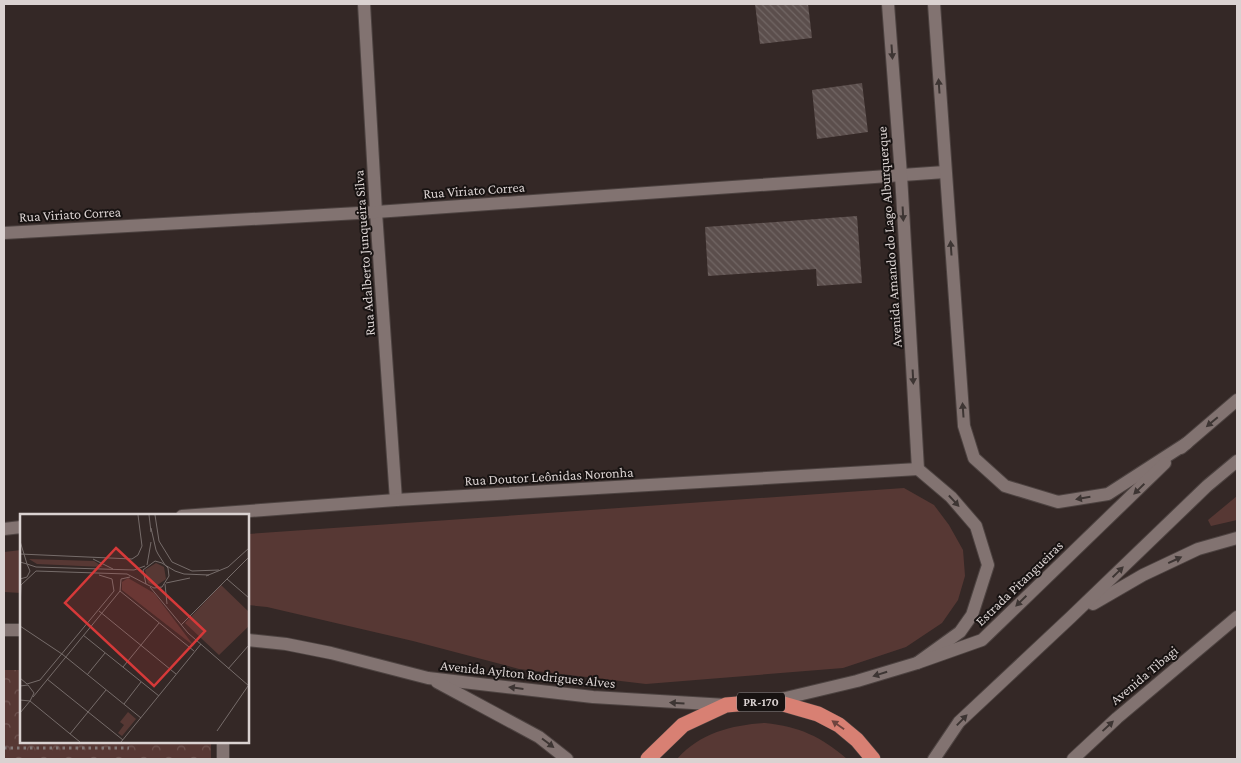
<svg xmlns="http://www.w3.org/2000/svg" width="1241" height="763" font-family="'Crimson Pro',serif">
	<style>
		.grass { fill: #573834 }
		.park { fill: url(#park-crowns) }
		.building { fill: url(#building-back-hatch) }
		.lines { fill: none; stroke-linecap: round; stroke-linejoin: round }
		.street-casing { stroke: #4d4341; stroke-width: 14 }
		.secondary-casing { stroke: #4d4341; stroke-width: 14 }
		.highway-casing { stroke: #4d4341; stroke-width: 16 }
		.path { stroke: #837978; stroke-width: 3; stroke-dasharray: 2.5 4; stroke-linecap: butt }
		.street { stroke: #827371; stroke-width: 12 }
		.secondary { stroke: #827371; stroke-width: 12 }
		.highway { stroke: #d88073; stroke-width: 15 }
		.oneway { fill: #3d3533 }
		.oneway2 { fill: #6e443e }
		.labels { text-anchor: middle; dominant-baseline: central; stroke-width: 4; stroke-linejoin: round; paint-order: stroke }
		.shield { fill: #181312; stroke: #a09998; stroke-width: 1 }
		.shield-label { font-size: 12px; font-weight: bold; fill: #dad2d1 }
		.street-label { font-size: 14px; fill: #dad2d1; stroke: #181312 }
		.inset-road { fill: none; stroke: #766c6a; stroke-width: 1 }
		.view { fill: #d63939; fill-opacity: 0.15; stroke: #d63939; stroke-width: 2.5 }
		.inset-edge { fill: none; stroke: #dad2d1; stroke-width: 2.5 }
	</style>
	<defs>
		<pattern id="park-crowns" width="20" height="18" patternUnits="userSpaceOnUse" patternTransform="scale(1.25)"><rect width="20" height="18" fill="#573834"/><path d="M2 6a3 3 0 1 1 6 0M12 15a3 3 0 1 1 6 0" fill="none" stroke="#6f5450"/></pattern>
		<pattern id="building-back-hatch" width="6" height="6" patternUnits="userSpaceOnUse" patternTransform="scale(1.25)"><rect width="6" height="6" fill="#5b4e4c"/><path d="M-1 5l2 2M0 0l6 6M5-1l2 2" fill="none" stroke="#726765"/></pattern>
	</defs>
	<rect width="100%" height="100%" fill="#342826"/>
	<g class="grass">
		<polygon points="904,488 934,505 949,525 963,550 965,576 958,600 942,623 906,647 843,668 646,684 519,669 413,641 267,607 248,605 248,534"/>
		<polygon points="1237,496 1237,520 1211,526 1208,520"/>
		<polygon points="21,550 21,593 4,592 4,552"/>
		<path d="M 765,723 C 800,727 820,736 847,759 L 677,759 C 700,733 732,725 765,723 Z"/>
	</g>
	<polygon class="park" points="4,670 21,670 21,742 211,742 211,759 4,759"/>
	<g class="building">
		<polygon points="755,4 808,4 812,38 760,44"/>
		<polygon points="862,83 868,132 817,139 812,90"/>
		<polygon points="857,216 862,283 817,286 816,269 708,276 705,227"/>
	</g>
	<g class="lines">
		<g class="street-casing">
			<g id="street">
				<polyline points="364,4 376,212 396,500"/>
				<polyline points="4,233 376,212 945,172"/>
				<polyline points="182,516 396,500 918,469"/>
				<polyline points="4,529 21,527"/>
				<polyline points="223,759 223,742"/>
			</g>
		</g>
		<g class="secondary-casing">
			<g id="secondary">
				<polyline points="888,4 901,175 918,469 951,497 976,526 988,565 972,615 960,632 917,663"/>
				<polyline points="934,4 964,426 974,458 1005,486 1058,502 1108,494 1187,443"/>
				<polyline points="1181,448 1237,400"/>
				<polyline points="1093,604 1143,575 1198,549 1237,538"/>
				<polyline points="4,630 21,630"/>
				<polyline points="248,640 286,644 331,653 428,678 593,697 726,705"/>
				<polyline points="437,682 539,737 567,759"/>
				<polyline points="773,701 857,681 917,663 982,640 1165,463"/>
				<polyline points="934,759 959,722 1071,617 1207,486 1237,461"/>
				<polyline points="1073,759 1117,718 1237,617"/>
			</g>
		</g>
		<g class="highway-casing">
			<polyline id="highway" points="648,759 683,725 726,705 773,701 818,714 839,725 857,740 873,759"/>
		</g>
		<polyline class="path" points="4,748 129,748"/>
		<use href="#street" class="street"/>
		<use href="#secondary" class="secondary"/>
		<use href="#highway" class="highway"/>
	</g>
	<defs><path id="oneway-solid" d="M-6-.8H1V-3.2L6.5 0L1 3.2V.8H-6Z" transform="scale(1.25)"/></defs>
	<g class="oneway">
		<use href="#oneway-solid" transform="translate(892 52) rotate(86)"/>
		<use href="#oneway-solid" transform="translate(939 86) rotate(-94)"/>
		<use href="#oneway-solid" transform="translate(903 214) rotate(87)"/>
		<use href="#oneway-solid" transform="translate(951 248) rotate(-94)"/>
		<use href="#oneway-solid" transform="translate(913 377) rotate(87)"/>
		<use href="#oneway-solid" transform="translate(963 410) rotate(-94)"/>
		<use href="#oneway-solid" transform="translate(1212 422) rotate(140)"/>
		<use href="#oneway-solid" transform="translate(1139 489) rotate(136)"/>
		<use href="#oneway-solid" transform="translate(1083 498) rotate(170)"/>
		<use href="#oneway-solid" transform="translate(954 501) rotate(47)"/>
		<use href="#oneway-solid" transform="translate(1175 560) rotate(-25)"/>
		<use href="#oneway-solid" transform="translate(1118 572) rotate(-44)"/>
		<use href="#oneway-solid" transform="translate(1021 601) rotate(136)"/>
		<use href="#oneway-solid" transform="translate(880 674) rotate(163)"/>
		<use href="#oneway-solid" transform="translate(516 688) rotate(-173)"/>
		<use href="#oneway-solid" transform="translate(677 703) rotate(-177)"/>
		<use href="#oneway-solid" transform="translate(962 720) rotate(-46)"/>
		<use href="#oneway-solid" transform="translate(1108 726) rotate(-43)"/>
		<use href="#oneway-solid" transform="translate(548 743) rotate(37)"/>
	</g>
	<use class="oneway2" href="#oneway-solid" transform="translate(838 725) rotate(-145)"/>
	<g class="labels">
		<rect class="shield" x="737" y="692.5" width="48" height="19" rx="4"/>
		<g class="shield-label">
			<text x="761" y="702">PR-170</text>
		</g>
		<g class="street-label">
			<text transform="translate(474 190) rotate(-4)">Rua Viriato Correa</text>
			<text transform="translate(70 214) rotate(-3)">Rua Viriato Correa</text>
			<text transform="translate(889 237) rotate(-94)">Avenida Amando do Lago Alburquerque</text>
			<text transform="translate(364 253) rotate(-94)">Rua Adalberto Junqueira Silva</text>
			<text transform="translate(549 476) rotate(-3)">Rua Doutor Leônidas Noronha</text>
			<text transform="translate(1019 583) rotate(-44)">Estrada Pitangueiras</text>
			<text transform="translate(528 674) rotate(6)">Avenida Aylton Rodrigues Alves</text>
			<text transform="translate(1144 675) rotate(-40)">Avenida Tibagi</text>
		</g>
	</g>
	<g transform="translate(20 514)">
		<rect width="229" height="229" fill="#342826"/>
		<path d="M 9,45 L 74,47 L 83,53 L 17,50 ZM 136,49 L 144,53 L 146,65 L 136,72 L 128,69 L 125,56 ZM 108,64 L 134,79 L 174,132 L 102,76 L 102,68 Z" fill="#573834"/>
		<path d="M 201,71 L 229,98 L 229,112 L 199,141 L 165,109 ZM 108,198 L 116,205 L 102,222 L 98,219 L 104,211 L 100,208 Z" fill="#573834"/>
		<path class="inset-road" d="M 129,1 L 131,18M 135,1 L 139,27 L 152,48 L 172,57 L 199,56M 131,14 L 136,36 L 138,40 L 145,51 L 148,54 L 149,62 L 142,73 L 134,74 L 126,70 L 123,56 L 135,47 L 142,49 L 145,51 L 155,57 L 164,60 L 189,61M 0,27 L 7,50 L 16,53 L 114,56 L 125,52M 0,40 L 112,45 L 118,41 L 122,32 L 118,1M 73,45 L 93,55M 0,48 L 7,50 L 10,57 L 7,63 L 0,65M 127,51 L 131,28M 186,62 L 208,53 L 229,34M 207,65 L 229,84M 146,69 L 170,64M 145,70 L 147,90M 130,73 L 168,119 L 229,172M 100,77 L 174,137M 100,77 L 101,65 L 110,63M 0,96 L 1,71 L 16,57 L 107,60 L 126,70M 79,97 L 156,160M 161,111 L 229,43M 0,112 L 42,140 L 121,204M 63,121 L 139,182M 103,153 L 139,109M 208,155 L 229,131M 67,161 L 85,139M 0,164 L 7,170 L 20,166 L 94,77 L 92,65 L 79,61M 27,165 L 103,226M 0,172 L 8,171 L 14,179 L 10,187 L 0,186M 13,183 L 100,77M 104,190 L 121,168M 0,199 L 10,187 L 60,228M 197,217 L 228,172M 50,220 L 86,176M 101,228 L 181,130"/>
		<path class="view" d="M 96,34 L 185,117 L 134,172 L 45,89 Z"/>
		<rect width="229" height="229" class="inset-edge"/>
	</g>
	<rect width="1241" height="763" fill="none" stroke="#dad2d1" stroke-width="10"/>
</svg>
